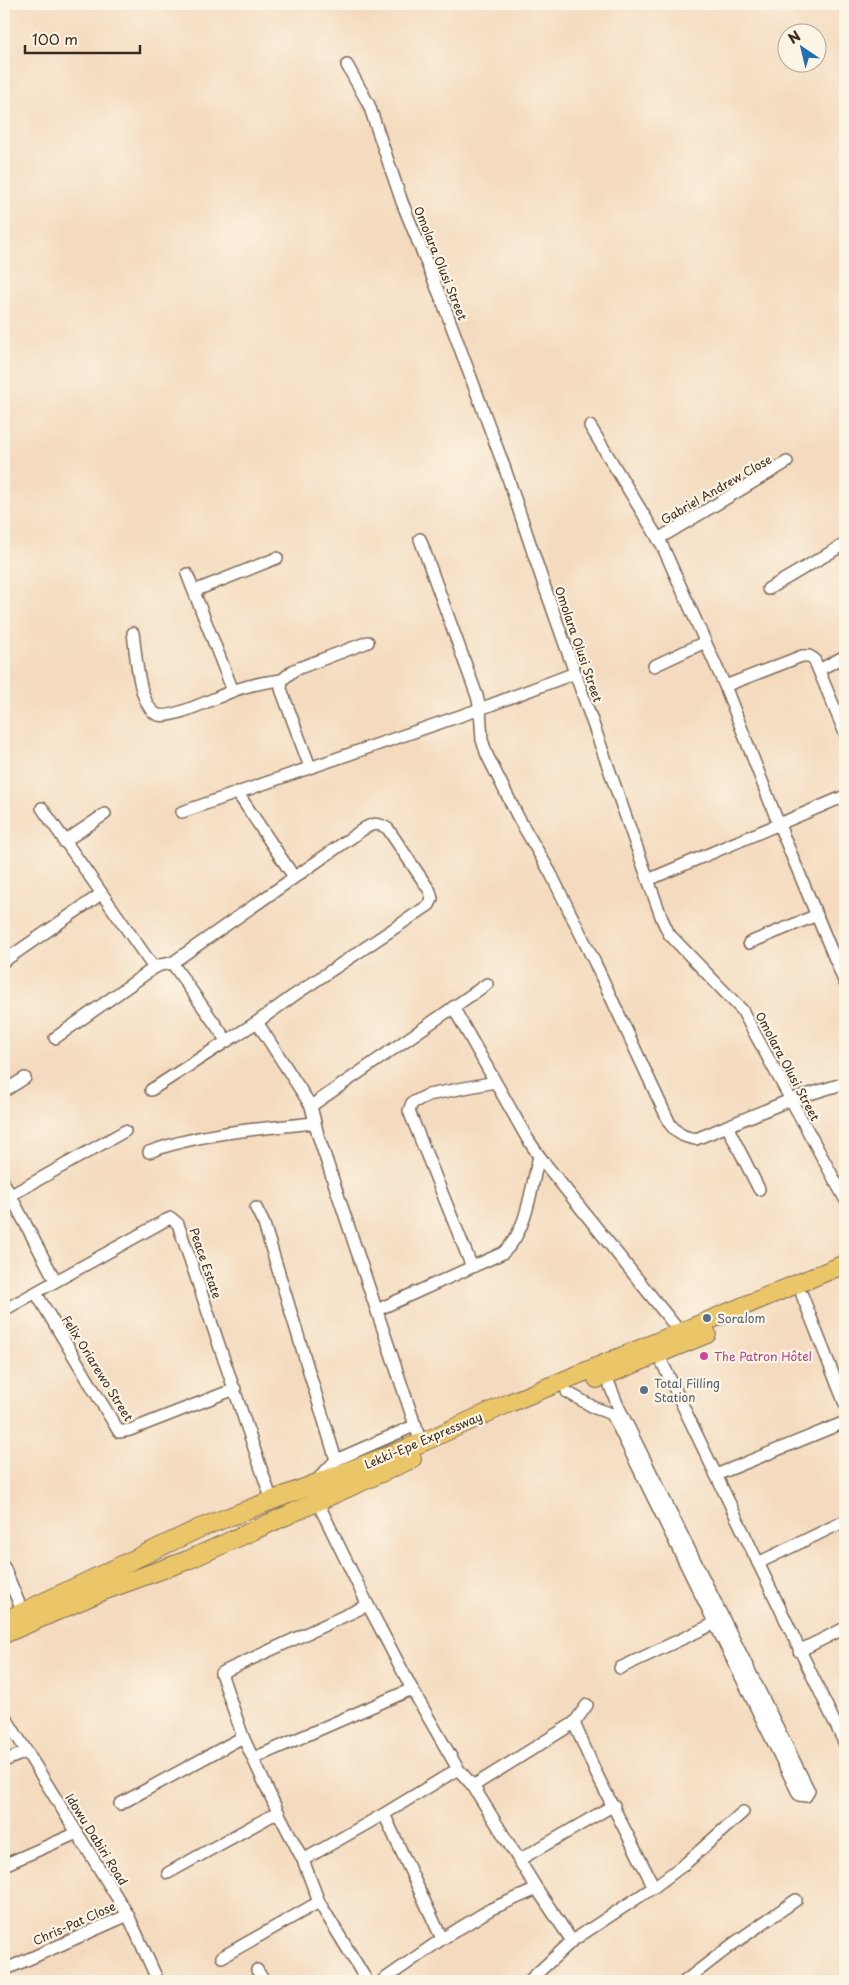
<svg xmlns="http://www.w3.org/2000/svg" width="849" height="1985" font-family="'Playpen Sans',sans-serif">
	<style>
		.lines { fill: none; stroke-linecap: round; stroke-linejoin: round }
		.minor-casing { stroke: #7c6856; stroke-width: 14 }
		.highway-casing { stroke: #7c6856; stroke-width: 20 }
		.minor { stroke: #fff; stroke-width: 11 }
		.highway { stroke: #ebc669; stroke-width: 18 }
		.service-dot { fill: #5c6f8a; stroke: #fcf5e5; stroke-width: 2 }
		.hotel-dot { fill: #d1479c; stroke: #fcf5e5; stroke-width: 2 }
		.labels { text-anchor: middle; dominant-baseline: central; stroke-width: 4.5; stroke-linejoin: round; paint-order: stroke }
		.street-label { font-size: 12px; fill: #3b2a1e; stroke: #fcf5e5 }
		.service-label { font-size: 12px; fill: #4e5e75; stroke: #fcf5e5; text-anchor: start }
		.hotel-label { font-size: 12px; fill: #b23c85; stroke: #fcf5e5; text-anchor: start }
	</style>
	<rect width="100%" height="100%" fill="#fcf5e5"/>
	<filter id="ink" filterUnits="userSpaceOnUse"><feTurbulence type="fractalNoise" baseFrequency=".02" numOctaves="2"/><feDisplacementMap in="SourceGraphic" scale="10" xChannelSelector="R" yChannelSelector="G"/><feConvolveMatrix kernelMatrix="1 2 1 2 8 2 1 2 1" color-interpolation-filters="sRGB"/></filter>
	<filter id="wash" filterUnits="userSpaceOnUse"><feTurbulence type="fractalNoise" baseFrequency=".0096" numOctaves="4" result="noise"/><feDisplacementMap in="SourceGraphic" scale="20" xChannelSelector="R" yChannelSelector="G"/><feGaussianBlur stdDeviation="1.12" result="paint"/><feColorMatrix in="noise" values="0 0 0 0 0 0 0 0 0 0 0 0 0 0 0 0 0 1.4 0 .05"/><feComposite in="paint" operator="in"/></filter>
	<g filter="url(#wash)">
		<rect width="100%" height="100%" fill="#f4dbbf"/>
	</g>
	<g filter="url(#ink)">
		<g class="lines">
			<g class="minor-casing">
				<g id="minor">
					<polyline points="347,65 369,105 402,202 445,308 505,469 544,585 662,919 669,934 742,1010 845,1199"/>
					<polyline points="590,426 662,545 725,686 779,825 845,983"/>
					<path d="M 420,539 L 477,696 L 480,709 L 482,740 L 487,755 L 519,819 L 550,872 L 595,963 L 670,1124 C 678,1134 683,1137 696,1139 L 790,1100 L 842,1084"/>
					<polyline points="658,539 787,462"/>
					<polyline points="187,574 233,691"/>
					<polyline points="768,589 845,544"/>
					<polyline points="194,591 277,558"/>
					<path d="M 133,633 C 136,653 138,703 156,714 C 169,722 218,696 233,691 C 248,685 265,682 282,680"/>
					<polyline points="654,666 705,642"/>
					<polyline points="819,670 845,656"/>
					<polyline points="725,686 802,656 809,656 814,659 845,733"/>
					<polyline points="310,767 281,689 282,680 294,670 368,642"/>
					<polyline points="237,792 294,877"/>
					<polyline points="42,808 154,968 160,965 172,963 227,1041 257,1022 311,1106 318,1135 421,1443"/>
					<polyline points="182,812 480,709 575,673"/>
					<polyline points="64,842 105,814"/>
					<polyline points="648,880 845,796"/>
					<polyline points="749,943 817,915"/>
					<polyline points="4,961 101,894"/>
					<path d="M 172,963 L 365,828 C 374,823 380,823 388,829 L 430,891 L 432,899 L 429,905 L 293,996 L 257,1022"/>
					<polyline points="453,1007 527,1138 539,1156 680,1332"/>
					<polyline points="55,1038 154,968"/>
					<polyline points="151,1090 227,1041"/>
					<polyline points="4,1091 25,1078"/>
					<polyline points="311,1106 487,984"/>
					<polyline points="727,1126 759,1189"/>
					<path d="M 149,1152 C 203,1132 258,1129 314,1123"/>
					<polyline points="4,1183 55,1280"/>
					<polyline points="4,1199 125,1131"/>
					<polyline points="256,1208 264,1224 336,1460 317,1480"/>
					<polyline points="472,1267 409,1111 412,1103 428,1095 495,1082"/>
					<polyline points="36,1293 119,1432 130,1430 235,1389"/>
					<polyline points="802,1295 845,1404"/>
					<polyline points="4,1310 166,1220 171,1218 178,1224 272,1501"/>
					<path d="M 377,1310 L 503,1253 C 528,1231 531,1187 539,1156"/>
					<polyline points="658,1354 845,1744"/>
					<polyline points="567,1392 595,1408 612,1414 799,1795 806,1796 809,1791 618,1406 606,1376"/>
					<polyline points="336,1460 416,1425"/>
					<polyline points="716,1475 845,1422"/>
					<polyline points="317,1501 368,1605 412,1689 458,1769 473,1786 537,1889 572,1941"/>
					<polyline points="758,1563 845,1521"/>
					<polyline points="4,1567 23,1613"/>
					<polyline points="799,1651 845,1628"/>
					<polyline points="620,1668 720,1621"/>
					<polyline points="4,1715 128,1915 158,1981"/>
					<polyline points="574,1723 596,1773 654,1887"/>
					<polyline points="254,1758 412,1689"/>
					<polyline points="4,1761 26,1752"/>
					<polyline points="473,1786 574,1723 587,1705"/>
					<polyline points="120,1804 243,1737"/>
					<polyline points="384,1814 442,1939"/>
					<polyline points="303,1860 384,1814 458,1769"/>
					<polyline points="519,1860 614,1805"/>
					<polyline points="4,1865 77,1833"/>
					<polyline points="168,1873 278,1812"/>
					<polyline points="222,1957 319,1902"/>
					<polyline points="4,1970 128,1915"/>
					<polyline points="257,1970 264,1981"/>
					<polyline points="367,1981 319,1902 303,1860 278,1812 243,1737 221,1673 368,1605"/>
					<polyline points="382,1981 442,1939 491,1909 537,1889"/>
					<polyline points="529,1981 572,1941 654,1887 686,1863 743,1812"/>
					<polyline points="685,1981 733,1944 796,1900"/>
				</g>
			</g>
			<g class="highway-casing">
				<g id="highway">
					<polyline points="597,1379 707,1334"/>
					<polyline points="4,1621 200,1528 421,1443 507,1404 845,1264"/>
					<polyline points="4,1634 103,1591 188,1560 412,1459"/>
				</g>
			</g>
			<use href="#minor" class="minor"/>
			<use href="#highway" class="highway"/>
		</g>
	</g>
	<g class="service-dot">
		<circle cx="707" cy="1318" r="5"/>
		<circle cx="644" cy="1390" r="5"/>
	</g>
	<circle class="hotel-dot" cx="704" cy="1356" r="5"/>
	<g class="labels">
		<g class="street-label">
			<text transform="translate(441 263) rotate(68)">Omolara Olusi Street</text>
			<text transform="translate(716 489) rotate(-30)">Gabriel Andrew Close</text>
			<text transform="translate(579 644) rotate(71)">Omolara Olusi Street</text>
			<text transform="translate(788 1066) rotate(62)">Omolara Olusi Street</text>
			<text transform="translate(206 1263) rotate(71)">Peace Estate</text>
			<text transform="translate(98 1368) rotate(58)">Felix Oriarewo Street</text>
			<text transform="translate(423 1440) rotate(-23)">Lekki-Epe Expressway</text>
			<text transform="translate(97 1839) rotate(58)">Idowu Dabiri Road</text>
			<text transform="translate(74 1923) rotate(-24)">Chris-Pat Close</text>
		</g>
		<g class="service-label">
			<text x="717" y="1318">Soralom</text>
			<text x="654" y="1383">Total Filling<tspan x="654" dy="14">Station</tspan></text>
		</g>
		<g class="hotel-label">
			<text x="714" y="1356">The Patron Hôtel</text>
		</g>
	</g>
	<rect width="849" height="1985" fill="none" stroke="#fcf5e5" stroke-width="20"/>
	<g transform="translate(802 48) rotate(325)"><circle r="24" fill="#fcf5e5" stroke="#afa495"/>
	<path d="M0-4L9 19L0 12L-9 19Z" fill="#1f6fb2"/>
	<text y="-8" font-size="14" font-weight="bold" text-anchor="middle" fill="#3b2a1e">N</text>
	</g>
	<path d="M25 45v8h115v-8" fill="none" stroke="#3b2a1e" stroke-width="2.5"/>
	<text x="32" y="45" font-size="15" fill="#3b2a1e" stroke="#fcf5e5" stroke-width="4" paint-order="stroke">100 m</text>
</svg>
